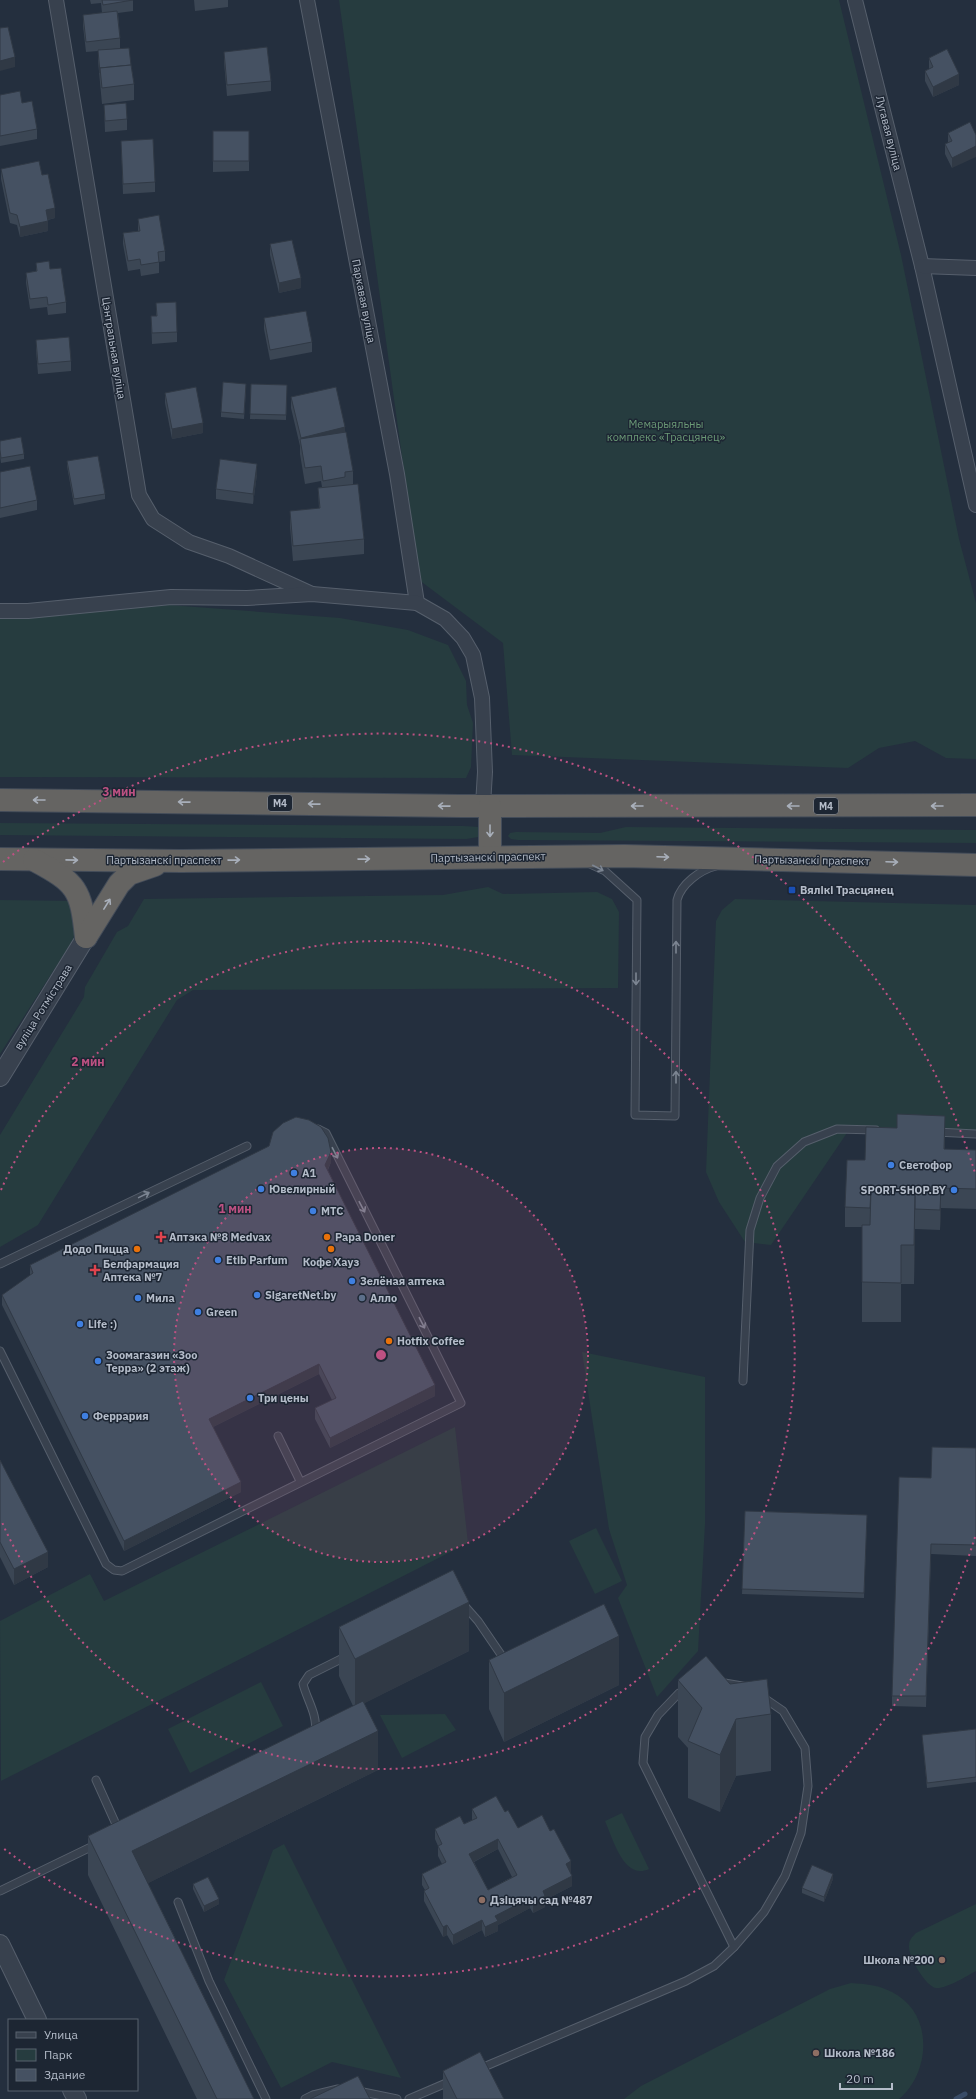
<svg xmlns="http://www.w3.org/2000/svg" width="976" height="2099" font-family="'IBM Plex Sans',sans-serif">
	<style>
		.green { fill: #263c3f }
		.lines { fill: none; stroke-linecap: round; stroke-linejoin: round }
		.stream { stroke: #394c67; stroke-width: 5 }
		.service-casing { stroke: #565f6c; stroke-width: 9 }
		.minor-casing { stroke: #565f6c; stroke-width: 16 }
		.tertiary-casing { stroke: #565f6c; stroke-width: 20 }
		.trunk-casing { stroke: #434c59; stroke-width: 24 }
		.service { stroke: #38414e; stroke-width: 7 }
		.minor { stroke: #38414e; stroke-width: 14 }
		.tertiary { stroke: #38414e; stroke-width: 18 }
		.trunk { stroke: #656462; stroke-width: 22 }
		.wall { fill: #3b4654; fill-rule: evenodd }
		.shaded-wall { fill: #303945 }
		.building { fill: #455162; stroke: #303945; fill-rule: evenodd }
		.oneway { stroke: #a8afba }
		.oneway2 { stroke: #7c8592 }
		.ring { fill: none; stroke: #bd5182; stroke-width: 2; stroke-dasharray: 2 4 }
		.transit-dot { fill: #1a4fb4; stroke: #1d2633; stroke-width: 1.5 }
		.shop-dot { fill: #3f7fe0; stroke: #1d2633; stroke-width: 1.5 }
		.health-dot { fill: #e0444e; stroke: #1d2633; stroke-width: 1.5 }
		.food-dot { fill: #e8710a; stroke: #1d2633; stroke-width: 1.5 }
		.service-dot { fill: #5c6f8a; stroke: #1d2633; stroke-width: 1.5 }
		.education-dot { fill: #8d6e63; stroke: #1d2633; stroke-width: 1.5 }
		.labels { text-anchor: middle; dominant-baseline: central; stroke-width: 3; stroke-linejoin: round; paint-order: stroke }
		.shield { fill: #1d2633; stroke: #878f9c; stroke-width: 1 }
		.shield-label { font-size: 10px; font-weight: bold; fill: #b4bcc9 }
		.street-label { font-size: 11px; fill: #b4bcc9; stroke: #1d2633 }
		.park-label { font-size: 11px; fill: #6b9a76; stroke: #1d2633 }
		.poi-label { font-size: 11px; font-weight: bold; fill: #b4bcc9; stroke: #1d2633; text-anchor: start }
		.centre { fill: #bd5182; stroke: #1d2633; stroke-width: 2 }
		.ring-label { font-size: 12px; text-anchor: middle; font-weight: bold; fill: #bd5182; stroke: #1d2633; stroke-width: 3; stroke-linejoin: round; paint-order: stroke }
	</style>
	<rect width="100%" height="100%" fill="#242f3e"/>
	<g class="green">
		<polygon points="339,0 839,0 901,255 959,539 976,603 976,759 946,758 915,741 879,748 848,768 512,755 503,643 419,580"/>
		<polygon points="169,605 340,618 408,630 448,645 466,681 467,705 473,723 471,767 466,778 0,777 0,617 90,612"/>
		<polygon points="0,823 463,826 479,827 482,832 478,837 466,839 0,835"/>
		<polygon points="626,827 976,830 976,843 518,840 511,839 508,836 510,833 516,832 600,833"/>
		<polygon points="488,887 503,894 597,892 612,899 619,912 618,988 193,990 177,1000 38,1225 0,1247 0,1135 84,997 85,987 117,932 128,926 144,899 443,895"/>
		<polygon points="735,899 976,905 976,1133 851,1127 771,1245 745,1242 719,1202 706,1172 716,921 722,910"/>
		<polygon points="0,900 73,901 78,918 73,940 0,1054"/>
		<polygon points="582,1352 705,1377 705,1524 698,1651 657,1697 618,1598 627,1585 609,1529"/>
		<polygon points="455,1427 468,1543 1,1781 0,1621 90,1574 104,1601"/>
		<polygon points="596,1528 622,1581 595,1594 569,1541"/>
		<polygon points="261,1682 283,1726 190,1773 168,1729"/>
		<polygon points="445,1714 456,1730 402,1758 380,1715"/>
		<path d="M 622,1813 L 649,1869 C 624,1881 613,1839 605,1821 Z"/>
		<polygon points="284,1844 401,2078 332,2062 281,2088 224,1980 273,1850"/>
		<path d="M 976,1904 L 976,1971 C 967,1976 946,1989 936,1988 C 926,1987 908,1956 909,1946 C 909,1940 912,1937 916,1933 Z"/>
		<path d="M 851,1983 C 866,1984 878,1985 892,1992 C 934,2013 931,2072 899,2099 L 624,2099 L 641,2086 L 830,1989 Z"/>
	</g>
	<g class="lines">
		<polyline class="stream" points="956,2099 965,2094"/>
		<g class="service-casing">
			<g id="service">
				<path d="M 590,864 L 605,871 L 637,900 L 635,1115 L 675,1116 L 677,900 C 681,884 700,870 716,866"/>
				<polyline points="936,1132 976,1134"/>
				<polyline points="0,1264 247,1146"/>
				<polyline points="0,1351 106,1564 114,1570 122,1571 461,1403 326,1133 318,1129"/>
				<polyline points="743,1381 750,1230 760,1198 777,1166 804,1142 837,1129 876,1130"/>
				<polyline points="278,1436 300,1481"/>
				<polyline points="463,1604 478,1621 504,1659 506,1659"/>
				<polygon points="707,1680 748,1687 783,1711 805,1748 808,1786 801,1833 785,1876 764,1912 734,1947 643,1763 645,1737 658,1715 679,1693"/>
				<path d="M 315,1732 C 318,1715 307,1700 303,1684 L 309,1675 L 347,1656"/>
				<polyline points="96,1780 119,1831"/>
				<polyline points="0,1891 95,1845"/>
				<polyline points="178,1902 209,1981 266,2099"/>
				<polyline points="479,2069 686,1981 714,1966 734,1947"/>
				<polyline points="358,2091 397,2099"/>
				<polyline points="305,2099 313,2095 338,2089"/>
				<polyline points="409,2099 451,2081"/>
			</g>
		</g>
		<g class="minor-casing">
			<g id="minor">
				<polyline points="56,0 139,495 153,519 189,542 229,556 312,594"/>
				<polyline points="307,0 397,474 417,603"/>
				<polyline points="855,0 922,266 976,505"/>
				<polyline points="922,266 976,268"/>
				<polyline points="0,611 28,611 171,597 247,598 312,594 417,603 445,619 463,638 473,655 482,698 485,772 483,805"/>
			</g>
		</g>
		<g class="tertiary-casing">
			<g id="tertiary">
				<polyline points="0,1077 86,937"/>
				<polyline points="0,1944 37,2020"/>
				<polyline points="72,2090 77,2099"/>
			</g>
		</g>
		<g class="trunk-casing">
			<g id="trunk">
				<polyline points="0,800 460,806 976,805"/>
				<polyline points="490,806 490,857"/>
				<polyline points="0,859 181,861 624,856 976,865"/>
				<path d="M 34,860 C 77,883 81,889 86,937"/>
				<polyline points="86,937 119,884 129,874 155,865"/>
			</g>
		</g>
		<use href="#service" class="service"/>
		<use href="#minor" class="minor"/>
		<use href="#tertiary" class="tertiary"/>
		<use href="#trunk" class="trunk"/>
	</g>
	<g class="wall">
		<polygon points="90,0 133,0 133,11 118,13 120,38 120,48 105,50 131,65 134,84 134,100 102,104 98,61 98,51 86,52 83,26 83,15 102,13 101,3 91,4"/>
		<polygon points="194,0 228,0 228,7 195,11"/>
		<polygon points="224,52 271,81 271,91 227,96 224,62"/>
		<polygon points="929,58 959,85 933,97 925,81 925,71 929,69"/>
		<polygon points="0,95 22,103 37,129 37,139 0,146"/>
		<polygon points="104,105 127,119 127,130 105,132"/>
		<polygon points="213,131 249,131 249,171 213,172"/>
		<polygon points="948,133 976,135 952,168 945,154 945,144 948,143"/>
		<polygon points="121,141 155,182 155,192 123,194"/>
		<polygon points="1,169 42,175 55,218 48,220 48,231 20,237 17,225 10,223 1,179"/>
		<polygon points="138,219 165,251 165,261 159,262 159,273 141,276 140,269 128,271 123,244 123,233 138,231"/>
		<polygon points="270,244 301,288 279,293 270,255"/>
		<polygon points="36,263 50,269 66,302 66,313 48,315 47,307 30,309 26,283 26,273 36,271"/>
		<polygon points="156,303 177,332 177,342 152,344 151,316 156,316"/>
		<polygon points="264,318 312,342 312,352 270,360 264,329"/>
		<polygon points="36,340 71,361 71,371 38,374 36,350"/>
		<polygon points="251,384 287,385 286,420 250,419"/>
		<polygon points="246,389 244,419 221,417 221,412"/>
		<polygon points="165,393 203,433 172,439 165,403"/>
		<polygon points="291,397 345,432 353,471 353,484 364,539 364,554 293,561 290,527 290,511 319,509 318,488 322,487 321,481 305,484 300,454 300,446 291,408"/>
		<polygon points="0,441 24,454 24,459 1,463 0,455"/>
		<polygon points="67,461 105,494 105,499 74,505 67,466"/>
		<polygon points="0,472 37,500 37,510 0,518"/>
		<polygon points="257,474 253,504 216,499 216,489"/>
		<polygon points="897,1128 945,1136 945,1149 976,1150 976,1209 941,1208 940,1230 915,1229 914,1284 901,1284 901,1322 862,1322 862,1227 845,1227 845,1207 865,1160"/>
		<polygon points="331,1162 328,1170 435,1396 330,1448 315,1419 315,1408 332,1400 319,1374 213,1427 241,1492 124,1551 2,1305 2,1295 30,1276 30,1265"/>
		<polygon points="976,1448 976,1556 931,1554 926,1707 892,1706 892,1696 931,1478"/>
		<polygon points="0,1460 48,1567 14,1585 0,1557"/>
		<polygon points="745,1511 867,1515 864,1598 742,1594"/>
		<polygon points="339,1627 469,1651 364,1703 378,1770 148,1883 254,2099 197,2099 88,1875 88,1836 353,1706 339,1676"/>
		<polygon points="489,1660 619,1685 504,1742 489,1709"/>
		<polygon points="678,1680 730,1684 771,1714 771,1771 736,1776 720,1812 688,1798 688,1748 678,1737"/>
		<polygon points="976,1729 976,1782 927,1788 922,1735"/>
		<path d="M 472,1809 L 505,1812 L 518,1828 L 571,1871 L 570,1872 L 572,1886 L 545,1900 L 545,1907 L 533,1913 L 530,1908 L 498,1925 L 498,1931 L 485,1937 L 482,1930 L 453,1945 L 447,1935 L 443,1937 L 424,1901 L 424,1891 L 425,1890 L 422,1885 L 422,1874 L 442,1864 L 438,1856 L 438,1846 L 435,1839 L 435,1829 L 464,1824 L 472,1820 ZM 498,1849 L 512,1877 L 488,1890 L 474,1862 Z"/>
		<polygon points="833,1879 824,1902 802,1893 802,1888"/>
		<polygon points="193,1884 219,1904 204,1912 193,1889"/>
		<polygon points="443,2071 504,2099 443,2099"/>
	</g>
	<g class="shaded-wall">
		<polygon points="15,57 15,67 0,71 0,61"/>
		<polygon points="959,74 959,85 933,97 933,87"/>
		<polygon points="976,146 976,157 952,168 952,158"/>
		<polygon points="55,208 55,218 46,220 46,210"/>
		<polygon points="48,221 48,231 20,237 20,227"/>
		<polygon points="301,278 301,288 279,293 279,283"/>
		<polygon points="203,423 203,433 172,439 172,429"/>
		<polygon points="345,427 345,437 301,442 301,438"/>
		<polygon points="257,464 257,474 253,504 253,494"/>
		<polygon points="945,1116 945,1136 944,1168 944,1149"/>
		<polygon points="331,1152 331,1162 325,1175 325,1165"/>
		<polygon points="941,1188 941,1208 940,1230 940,1210"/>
		<polygon points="915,1191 915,1230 914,1284 914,1245"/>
		<polygon points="319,1364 319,1374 209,1429 209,1419"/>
		<polygon points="435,1385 435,1396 330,1448 330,1438"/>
		<polygon points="241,1482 241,1492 124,1551 124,1541"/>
		<polygon points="48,1552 48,1567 14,1585 14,1569"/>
		<polygon points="469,1602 469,1651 355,1708 355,1659"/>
		<polygon points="619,1636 619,1685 504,1742 504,1693"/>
		<polygon points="736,1719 736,1776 720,1812 720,1755"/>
		<polygon points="378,1731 378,1770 132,1891 132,1851"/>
		<polygon points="498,1839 498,1849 469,1864 469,1854"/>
		<polygon points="571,1861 571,1871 566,1874 566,1864"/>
		<polygon points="833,1874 833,1879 824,1902 824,1897"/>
		<polygon points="572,1876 572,1886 545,1900 545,1907 533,1913 533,1903 543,1891"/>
		<polygon points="530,1898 530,1908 498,1925 498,1931 485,1937 485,1927 495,1916"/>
		<polygon points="219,1899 219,1904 204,1912 204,1906"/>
		<polygon points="482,1920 482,1930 453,1945 453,1935"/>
		<polygon points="447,1925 447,1935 443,1937 443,1927"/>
	</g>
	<g class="building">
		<polygon points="102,0 133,0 103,5"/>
		<polygon points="117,11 120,38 86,42 83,15"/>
		<polygon points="8,27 15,57 0,61 0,28"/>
		<polygon points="267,47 271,81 227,85 224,52"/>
		<polygon points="129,48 131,65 100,68 100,73 98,50"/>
		<polygon points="947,49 959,74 933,87 925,71 933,67 929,58"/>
		<polygon points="131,65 134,84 102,88 100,68"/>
		<polygon points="20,91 22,103 32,101 37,129 0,136 0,95"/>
		<polygon points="126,103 127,119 105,121 104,105"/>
		<polygon points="970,122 976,135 976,146 952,158 945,144 952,141 948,133"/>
		<rect x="213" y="131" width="36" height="30"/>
		<polygon points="153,139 155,182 123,184 121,141"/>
		<polygon points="39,161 42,175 48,174 55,208 46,210 48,221 20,227 17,215 10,213 1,169"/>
		<polygon points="159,215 165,251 158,252 159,262 141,265 140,259 128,261 123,233 140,231 138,219"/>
		<polygon points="292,240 301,278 279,283 270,244"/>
		<polygon points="49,261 50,269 61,268 66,302 48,305 47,297 30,299 26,273 37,271 36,263"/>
		<polygon points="176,302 177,332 152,333 151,316 157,316 156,303"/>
		<polygon points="306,311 312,342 270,350 264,318"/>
		<polygon points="69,337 71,361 38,364 36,340"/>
		<polygon points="223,382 246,384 244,414 221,412"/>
		<polygon points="251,384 287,385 286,415 250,414"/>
		<polygon points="196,387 203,423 172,429 165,393"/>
		<polygon points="336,387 345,427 301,438 291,397"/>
		<polygon points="346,432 353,471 345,472 345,477 323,481 321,466 305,468 300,439"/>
		<polygon points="21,437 24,454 1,458 0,450 0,441"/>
		<polygon points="98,456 105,494 74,499 67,461"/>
		<polygon points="220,459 257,464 253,494 216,489"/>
		<polygon points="30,466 37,500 0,508 0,472"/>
		<polygon points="358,484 364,539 293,546 290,511 320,508 318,488"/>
		<polygon points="897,1114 945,1116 944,1149 976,1150 976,1189 941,1188 940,1210 915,1209 915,1191 871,1189 870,1208 845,1207 847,1160 865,1160 866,1127 897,1128"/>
		<polygon points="296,1117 309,1120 321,1127 328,1138 331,1152 325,1165 435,1385 330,1438 315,1408 336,1398 319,1364 209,1419 241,1482 124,1541 2,1295 33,1273 30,1265 269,1146 273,1132 283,1123"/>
		<polygon points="871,1189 915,1191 914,1245 901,1245 901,1283 862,1282 862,1225 870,1225"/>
		<polygon points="932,1447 976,1448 976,1545 931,1544 926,1696 892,1696 899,1477 931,1478"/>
		<polygon points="0,1460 48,1552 14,1569 0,1542"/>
		<polygon points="745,1511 867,1515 864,1593 742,1589"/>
		<polygon points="453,1570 469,1602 355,1659 339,1627"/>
		<polygon points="604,1604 619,1636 504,1693 489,1660"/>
		<polygon points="706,1656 730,1684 767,1679 771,1714 736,1719 720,1755 688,1741 702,1708 678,1680"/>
		<polygon points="363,1701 378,1731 132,1851 254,2099 217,2099 88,1836"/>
		<polygon points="976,1729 976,1777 927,1783 922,1735"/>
		<path d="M 496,1796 L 505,1812 L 508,1810 L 518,1828 L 542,1815 L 550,1831 L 554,1829 L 571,1861 L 566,1864 L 572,1876 L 543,1891 L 545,1896 L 533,1903 L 530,1898 L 495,1916 L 498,1921 L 485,1927 L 482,1920 L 453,1935 L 447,1925 L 443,1927 L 424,1891 L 429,1888 L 422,1874 L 446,1862 L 438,1846 L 442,1844 L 435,1829 L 460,1816 L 464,1824 L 477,1818 L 472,1809 ZM 498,1839 L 517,1875 L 488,1890 L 469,1854 Z"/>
		<polygon points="812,1865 833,1874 824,1897 802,1888"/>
		<polygon points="208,1877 219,1899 204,1906 193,1884"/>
		<polygon points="480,2052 504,2099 457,2099 443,2071"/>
		<polygon points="358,2076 370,2099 310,2099"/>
	</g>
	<defs><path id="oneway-shaft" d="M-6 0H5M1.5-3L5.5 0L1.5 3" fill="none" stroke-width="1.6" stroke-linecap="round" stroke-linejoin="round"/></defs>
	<g class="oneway">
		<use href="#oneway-shaft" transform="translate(39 800) rotate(-180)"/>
		<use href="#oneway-shaft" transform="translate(184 802) rotate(-179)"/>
		<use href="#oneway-shaft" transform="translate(314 804) rotate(-179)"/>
		<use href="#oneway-shaft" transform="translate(444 806) rotate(-179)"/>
		<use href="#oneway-shaft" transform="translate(637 806) rotate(-180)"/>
		<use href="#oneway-shaft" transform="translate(793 806) rotate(-180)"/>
		<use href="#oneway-shaft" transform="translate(937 806) rotate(180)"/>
		<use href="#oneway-shaft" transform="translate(490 831) rotate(90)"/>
		<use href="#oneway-shaft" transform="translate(663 857) rotate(2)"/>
		<use href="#oneway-shaft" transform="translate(364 859) rotate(-1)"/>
		<use href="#oneway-shaft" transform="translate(72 860) rotate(1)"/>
		<use href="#oneway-shaft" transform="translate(234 860) rotate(-1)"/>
		<use href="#oneway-shaft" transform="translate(892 862) rotate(2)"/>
		<use href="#oneway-shaft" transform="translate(107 904) rotate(-58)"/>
	</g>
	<g class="oneway2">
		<use href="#oneway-shaft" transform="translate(598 868) rotate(27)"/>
		<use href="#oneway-shaft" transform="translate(676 947) rotate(-90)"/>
		<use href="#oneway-shaft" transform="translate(636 979) rotate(90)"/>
		<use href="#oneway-shaft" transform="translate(676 1077) rotate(-90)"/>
		<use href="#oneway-shaft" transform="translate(335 1153) rotate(63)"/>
		<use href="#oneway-shaft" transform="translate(144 1195) rotate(-26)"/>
		<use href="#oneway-shaft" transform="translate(362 1207) rotate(62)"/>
		<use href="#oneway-shaft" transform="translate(422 1323) rotate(63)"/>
	</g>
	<circle cx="381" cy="1355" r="207" fill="#bd5182" fill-opacity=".12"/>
	<g class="ring">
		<circle cx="381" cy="1355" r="207"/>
		<path d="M1 1190A414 414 0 1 1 1 1520"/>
		<path d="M975 1537A621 621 0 0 1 3 1848M3 862A621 621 0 0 1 975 1173"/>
	</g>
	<rect class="transit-dot" x="788" y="886" width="8" height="8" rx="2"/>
	<g class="shop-dot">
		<circle cx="891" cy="1165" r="4"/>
		<circle cx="294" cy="1173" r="4"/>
		<circle cx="261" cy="1189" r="4"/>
		<circle cx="954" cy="1190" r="4"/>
		<circle cx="313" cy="1211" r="4"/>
		<circle cx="218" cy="1260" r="4"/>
		<circle cx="352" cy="1281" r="4"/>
		<circle cx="257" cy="1295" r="4"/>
		<circle cx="138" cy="1298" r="4"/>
		<circle cx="198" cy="1312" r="4"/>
		<circle cx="80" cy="1324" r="4"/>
		<circle cx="98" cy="1361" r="4"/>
		<circle cx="250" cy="1398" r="4"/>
		<circle cx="85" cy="1416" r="4"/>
	</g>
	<g class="health-dot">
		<path d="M159 1231h4v4h4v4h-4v4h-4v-4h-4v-4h4z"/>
		<path d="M93 1264h4v4h4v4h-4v4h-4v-4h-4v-4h4z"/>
	</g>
	<g class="food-dot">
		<circle cx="327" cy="1237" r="4"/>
		<circle cx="137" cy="1249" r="4"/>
		<circle cx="331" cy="1249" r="4"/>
		<circle cx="389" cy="1341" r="4"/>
	</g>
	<circle class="service-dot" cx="362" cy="1298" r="4"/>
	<g class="education-dot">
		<circle cx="482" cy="1900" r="4"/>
		<circle cx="942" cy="1960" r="4"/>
		<circle cx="816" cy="2053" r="4"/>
	</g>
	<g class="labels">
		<g class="shield">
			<rect x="268" y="795" width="24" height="16" rx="3"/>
			<rect x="814" y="798" width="24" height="16" rx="3"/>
		</g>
		<g class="shield-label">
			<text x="280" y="803">М4</text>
			<text x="826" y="806">М4</text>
		</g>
		<g class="street-label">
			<text transform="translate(889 133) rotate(76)">Лугавая вуліца</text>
			<text transform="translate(364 301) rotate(79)">Паркавая вуліца</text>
			<text transform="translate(114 348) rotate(81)">Цэнтральная вуліца</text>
			<text transform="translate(488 857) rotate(-1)">Партызанскі праспект</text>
			<text x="164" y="860">Партызанскі праспект</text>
			<text transform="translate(812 860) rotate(1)">Партызанскі праспект</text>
			<text transform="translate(43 1007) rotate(-58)">вуліца Ротмістрава</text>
		</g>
		<g class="park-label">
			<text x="666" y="424">Мемарыяльны<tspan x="666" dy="13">комплекс «Трасцянец»</tspan></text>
		</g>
		<g class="poi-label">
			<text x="800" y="890">Вялікі Трасцянец</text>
			<text x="899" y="1165">Светофор</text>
			<text x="302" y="1173">A1</text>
			<text x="269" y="1189">Ювелирный</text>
			<text x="946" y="1190" text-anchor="end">SPORT-SHOP.BY</text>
			<text x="321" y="1211">МТС</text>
			<text x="169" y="1237">Аптэка №8 Medvax</text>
			<text x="335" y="1237">Papa Doner</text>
			<text x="129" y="1249" text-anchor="end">Додо Пицца</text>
			<text x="226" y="1260">Etib Parfum</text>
			<text x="331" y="1262" text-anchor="middle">Кофе Хауз</text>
			<text x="103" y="1264">Белфармация<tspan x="103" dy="13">Аптека №7</tspan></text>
			<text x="360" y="1281">Зелёная аптека</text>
			<text x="265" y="1295">SigaretNet.by</text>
			<text x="146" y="1298">Мила</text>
			<text x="370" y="1298">Алло</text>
			<text x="206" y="1312">Green</text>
			<text x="88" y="1324">Life :)</text>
			<text x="397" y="1341">Hotfix Coffee</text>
			<text x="106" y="1355">Зоомагазин «Зоо<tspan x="106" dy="13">Терра» (2 этаж)</tspan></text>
			<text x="258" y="1398">Три цены</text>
			<text x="93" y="1416">Феррария</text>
			<text x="490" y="1900">Дзіцячы сад №487</text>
			<text x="934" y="1960" text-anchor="end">Школа №200</text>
			<text x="824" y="2053">Школа №186</text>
		</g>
	</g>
	<circle cx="381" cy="1355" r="6" class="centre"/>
	<g class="ring-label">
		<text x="119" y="796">3 мин</text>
		<text x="88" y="1066">2 мин</text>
		<text x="235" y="1213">1 мин</text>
	</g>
	<rect x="8" y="2019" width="130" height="72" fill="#1d2633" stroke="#59626f"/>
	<rect x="16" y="2032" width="20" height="6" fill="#38414e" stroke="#59626f"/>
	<text x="44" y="2039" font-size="12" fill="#b4bcc9">Улица</text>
	<rect x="16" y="2049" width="20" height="12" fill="#263c3f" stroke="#59626f"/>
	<text x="44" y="2059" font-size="12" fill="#b4bcc9">Парк</text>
	<rect x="16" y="2069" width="20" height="12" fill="#455162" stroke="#59626f"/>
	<text x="44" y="2079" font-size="12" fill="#b4bcc9">Здание</text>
	<path d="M840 2083v6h52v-6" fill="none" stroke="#b4bcc9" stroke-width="2"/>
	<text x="846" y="2083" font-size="12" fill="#b4bcc9" stroke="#1d2633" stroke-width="3" paint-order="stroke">20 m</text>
</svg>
